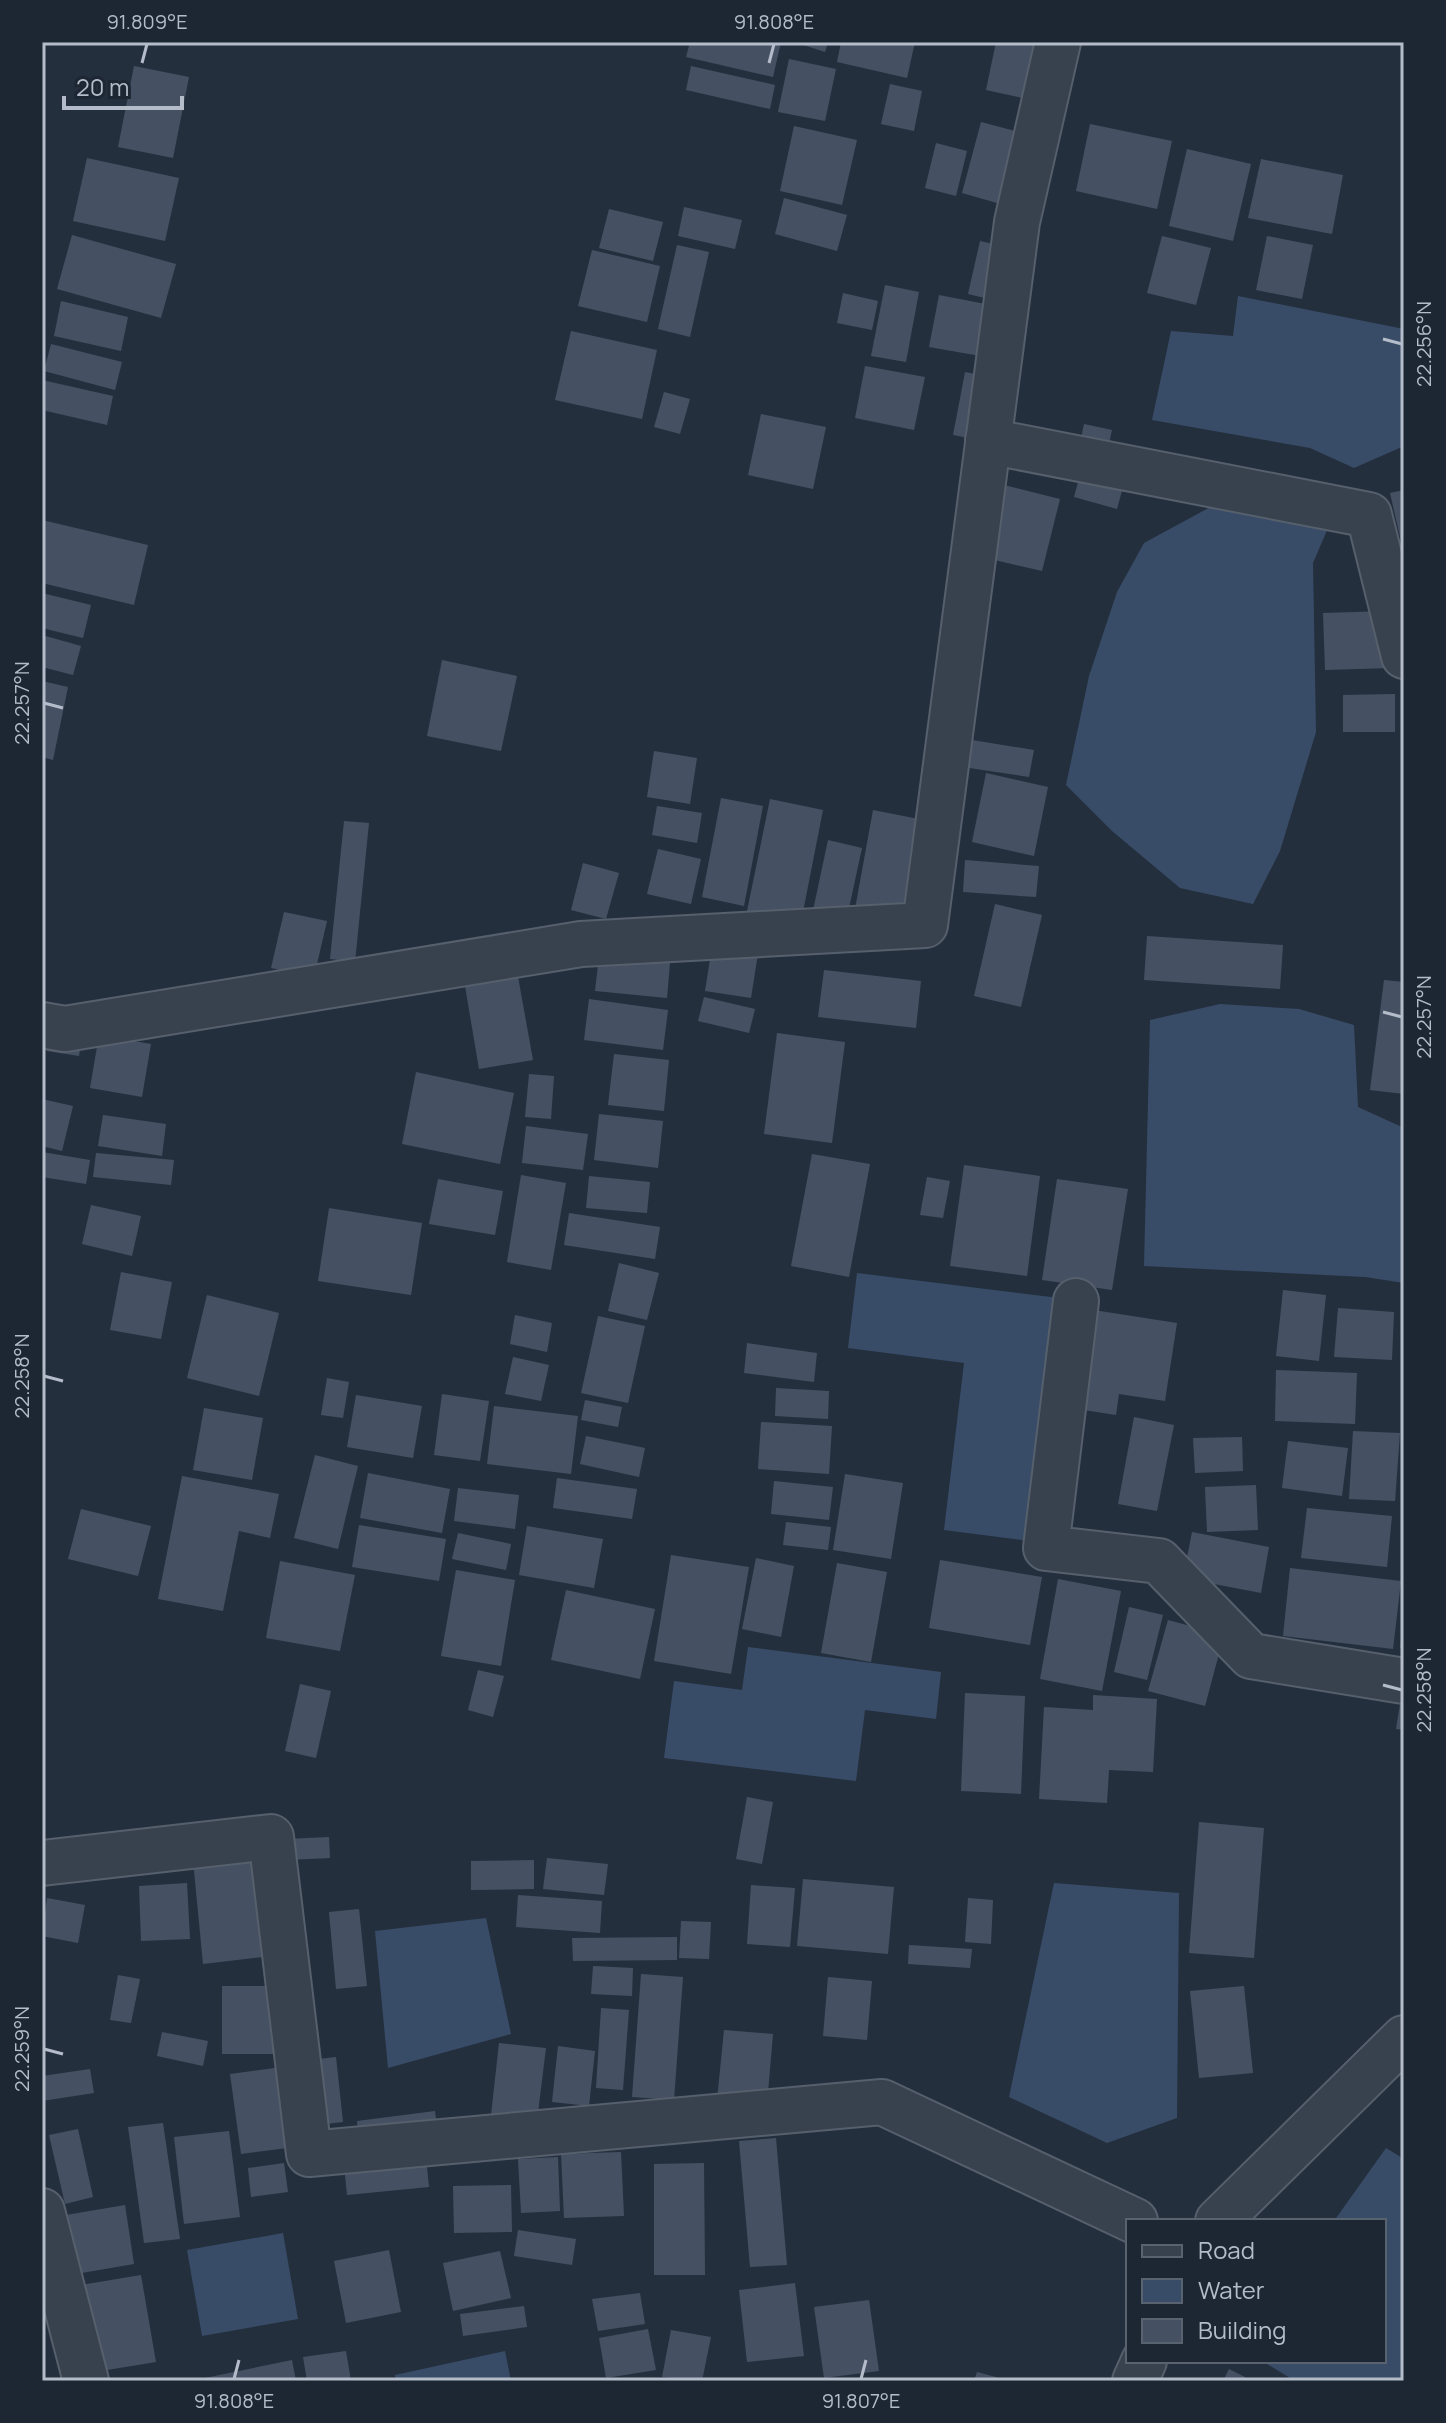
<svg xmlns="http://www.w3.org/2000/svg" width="1446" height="2423" font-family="Manrope,sans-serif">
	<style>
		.water { fill: #394c67 }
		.building { fill: #455162 }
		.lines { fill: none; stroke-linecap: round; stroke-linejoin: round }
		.minor-casing { stroke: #565f6c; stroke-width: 48 }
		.minor { stroke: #38414e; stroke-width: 44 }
		.ticks { fill: none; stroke: #b4bcc9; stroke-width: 3 }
		.neatline { fill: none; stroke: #b4bcc9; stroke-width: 3 }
		.ticks-label { font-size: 20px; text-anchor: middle; fill: #b4bcc9 }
	</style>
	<rect width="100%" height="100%" fill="#242f3e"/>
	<g class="water">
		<polygon points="1238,296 1404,329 1404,446 1354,468 1310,448 1152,420 1171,331 1233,336"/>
		<polygon points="1227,498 1328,528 1313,563 1316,732 1280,851 1253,904 1180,888 1112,831 1066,785 1089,676 1117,592 1144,543"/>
		<polygon points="1220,1004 1299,1009 1354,1025 1358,1107 1404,1128 1404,1283 1365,1277 1144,1266 1150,1020"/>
		<polygon points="857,1273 1059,1298 1030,1541 944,1530 964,1363 848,1348"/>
		<polygon points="748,1647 941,1672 936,1719 865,1710 856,1781 664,1758 674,1681 742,1690"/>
		<polygon points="1054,1883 1179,1893 1177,2118 1107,2143 1009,2097"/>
		<polygon points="486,1918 511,2034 388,2068 375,1931"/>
		<polygon points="1386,2148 1404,2159 1404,2381 1295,2381 1262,2361 1384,2361 1384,2221 1334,2221"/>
		<polygon points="283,2233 298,2319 202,2336 187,2250"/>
		<polygon points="505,2351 511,2381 396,2381 395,2375"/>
	</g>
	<g class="building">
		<polygon points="690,42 781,42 773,77 686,57"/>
		<polygon points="794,42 828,42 825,52"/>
		<polygon points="841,42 915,42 907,78 837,62"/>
		<polygon points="996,42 1054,42 1041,102 986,90"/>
		<polygon points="789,59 836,69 825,121 778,112"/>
		<polygon points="134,66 189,77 173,158 118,147"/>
		<polygon points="691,66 775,85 770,109 686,90"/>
		<polygon points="890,84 922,91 914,131 881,124"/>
		<polygon points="981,122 1030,135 1011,207 962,193"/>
		<polygon points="1090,124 1172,141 1157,209 1076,191"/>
		<polygon points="794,126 857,140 842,205 780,191"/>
		<polygon points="936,143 967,151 956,196 925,188"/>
		<polygon points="1187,149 1251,164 1233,241 1169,226"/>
		<polygon points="87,158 179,178 165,241 73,221"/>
		<polygon points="1261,159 1343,175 1332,234 1248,218"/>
		<polygon points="784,198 847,215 837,251 775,234"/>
		<polygon points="684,207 742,220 735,249 678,236"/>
		<polygon points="609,209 663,222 653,261 599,248"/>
		<polygon points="72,235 176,264 161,318 57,289"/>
		<polygon points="1162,236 1211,248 1196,305 1147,293"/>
		<polygon points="1267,236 1313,245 1302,299 1256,290"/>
		<polygon points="980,241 1006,247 993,300 968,294"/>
		<polygon points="677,245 709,252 690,337 658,329"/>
		<polygon points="592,250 660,266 647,322 578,306"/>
		<polygon points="885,285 919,292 906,362 871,356"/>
		<polygon points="843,293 878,301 872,330 837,323"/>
		<polygon points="939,295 996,306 986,357 929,347"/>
		<polygon points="61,301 128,317 121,351 54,336"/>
		<polygon points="571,331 657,350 642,419 555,400"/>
		<polygon points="51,344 122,362 115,390 44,371"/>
		<polygon points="865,366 925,377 914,430 855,418"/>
		<polygon points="965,372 990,377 979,440 953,435"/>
		<polygon points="42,380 113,396 107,425 42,410"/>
		<polygon points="664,392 690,399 680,434 654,427"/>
		<polygon points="761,414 826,427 813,489 748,475"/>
		<polygon points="1084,424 1112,430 1106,458 1078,452"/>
		<polygon points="1083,464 1126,476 1117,509 1074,497"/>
		<polygon points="1004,485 1060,499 1042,571 986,558"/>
		<polygon points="1404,490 1404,550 1403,550 1390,493"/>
		<polygon points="42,520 148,545 134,605 42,583"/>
		<polygon points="42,593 91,605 83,638 42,628"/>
		<polygon points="1388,611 1391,668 1325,670 1323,613"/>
		<polygon points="42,635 81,646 73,675 42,667"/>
		<polygon points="442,660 517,676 501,751 427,736"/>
		<polygon points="42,681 68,687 53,760 42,757"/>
		<polygon points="1395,694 1395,732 1343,732 1343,695"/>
		<polygon points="960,738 1034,750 1029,777 956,766"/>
		<polygon points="654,751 697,758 690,804 647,797"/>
		<polygon points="986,773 1048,787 1034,856 972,842"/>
		<polygon points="721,798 763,806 744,906 702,897"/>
		<polygon points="770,799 823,810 801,922 747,911"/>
		<polygon points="657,806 702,813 697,843 652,835"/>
		<polygon points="873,810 934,822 916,921 855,909"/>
		<polygon points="344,821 369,823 355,962 330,959"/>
		<polygon points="828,840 862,848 846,922 812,915"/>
		<polygon points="658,849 701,859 691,904 647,894"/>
		<polygon points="965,860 1039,866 1036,897 963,892"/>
		<polygon points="583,863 619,873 606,919 571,910"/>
		<polygon points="995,904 1042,915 1021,1007 974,996"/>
		<polygon points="284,912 327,921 314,977 271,968"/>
		<polygon points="1147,936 1283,945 1280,989 1144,980"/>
		<polygon points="713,940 759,947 751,998 705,991"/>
		<polygon points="599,956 670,963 667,998 595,991"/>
		<polygon points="824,970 921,981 916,1028 818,1017"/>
		<polygon points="517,971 533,1060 479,1069 464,980"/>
		<polygon points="1384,980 1404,982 1404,1094 1370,1090"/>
		<polygon points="704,997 755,1009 749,1033 698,1021"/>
		<polygon points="589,999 668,1010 663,1050 584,1040"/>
		<polygon points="50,1033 82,1038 79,1056 47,1051"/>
		<polygon points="777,1033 845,1042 832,1143 764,1134"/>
		<polygon points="99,1035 151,1044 142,1097 90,1088"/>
		<polygon points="614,1054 669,1060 664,1111 608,1105"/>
		<polygon points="416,1072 514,1093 500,1164 402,1144"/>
		<polygon points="529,1074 554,1076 551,1119 525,1117"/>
		<polygon points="42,1099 73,1106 62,1151 42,1146"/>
		<polygon points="599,1114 663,1121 658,1168 594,1160"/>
		<polygon points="103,1115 166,1124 162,1156 98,1146"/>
		<polygon points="526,1126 588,1134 583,1170 522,1163"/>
		<polygon points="42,1152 90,1160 86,1184 42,1177"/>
		<polygon points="96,1153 174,1160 171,1185 93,1177"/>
		<polygon points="812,1154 870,1164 849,1277 791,1266"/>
		<polygon points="964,1165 1040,1176 1027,1276 950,1266"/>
		<polygon points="521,1175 566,1183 551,1270 507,1262"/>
		<polygon points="589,1176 650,1182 647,1213 586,1208"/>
		<polygon points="927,1177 950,1181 943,1218 920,1215"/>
		<polygon points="438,1179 503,1191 495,1235 429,1224"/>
		<polygon points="1057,1179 1128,1189 1112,1290 1042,1280"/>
		<polygon points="91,1205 141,1216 132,1256 82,1244"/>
		<polygon points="329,1208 422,1223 411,1295 318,1281"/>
		<polygon points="569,1213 660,1227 655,1259 564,1245"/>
		<polygon points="619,1263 659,1273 647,1320 608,1311"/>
		<polygon points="121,1272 172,1282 161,1339 110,1330"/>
		<polygon points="1283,1290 1326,1295 1319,1361 1276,1356"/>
		<polygon points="207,1295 279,1313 259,1396 187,1378"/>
		<polygon points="1338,1308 1394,1312 1392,1360 1334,1357"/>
		<polygon points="1087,1309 1177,1323 1165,1401 1119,1394 1116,1415 1071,1408"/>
		<polygon points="515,1315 552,1323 547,1352 510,1344"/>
		<polygon points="598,1316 645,1326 628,1403 581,1393"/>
		<polygon points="747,1343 817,1353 814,1382 744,1373"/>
		<polygon points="513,1357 549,1365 541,1401 505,1394"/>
		<polygon points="1276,1370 1357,1373 1355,1424 1275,1421"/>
		<polygon points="327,1378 349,1382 343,1418 321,1415"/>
		<polygon points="776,1388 829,1391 828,1419 775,1416"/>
		<polygon points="442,1394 489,1401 480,1461 434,1455"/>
		<polygon points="356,1395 422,1406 413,1458 347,1447"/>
		<polygon points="585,1400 622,1407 618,1427 581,1420"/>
		<polygon points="494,1406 578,1416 571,1474 487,1464"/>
		<polygon points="204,1408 263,1418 252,1480 193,1470"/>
		<polygon points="1134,1417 1174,1425 1157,1511 1118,1504"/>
		<polygon points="761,1422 832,1426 829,1474 758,1469"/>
		<polygon points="1353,1431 1400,1433 1395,1501 1349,1499"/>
		<polygon points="586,1436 645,1448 639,1477 580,1464"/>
		<polygon points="1242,1437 1243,1471 1195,1473 1193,1438"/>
		<polygon points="1288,1441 1348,1448 1342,1496 1282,1488"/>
		<polygon points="315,1455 358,1466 338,1549 294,1538"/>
		<polygon points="368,1473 450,1489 442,1533 360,1518"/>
		<polygon points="845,1474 903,1483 891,1559 833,1550"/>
		<polygon points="182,1476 279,1494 270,1538 239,1531 223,1611 158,1599"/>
		<polygon points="557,1478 637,1489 632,1519 553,1508"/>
		<polygon points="774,1481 833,1487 829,1520 771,1514"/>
		<polygon points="1256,1485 1258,1530 1207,1532 1205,1487"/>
		<polygon points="458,1488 519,1495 515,1529 454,1521"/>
		<polygon points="1307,1508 1392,1516 1387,1567 1301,1558"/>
		<polygon points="81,1509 151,1526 138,1576 68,1559"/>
		<polygon points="786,1522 831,1527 828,1550 783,1545"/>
		<polygon points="359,1525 446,1539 439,1581 352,1567"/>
		<polygon points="527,1526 603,1539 594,1588 519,1575"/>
		<polygon points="1192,1532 1269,1547 1261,1593 1183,1578"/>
		<polygon points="458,1533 511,1544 506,1570 452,1559"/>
		<polygon points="671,1555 749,1567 731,1674 654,1661"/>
		<polygon points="756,1558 794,1566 781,1637 742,1629"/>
		<polygon points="940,1560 1042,1577 1030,1645 929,1628"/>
		<polygon points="280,1561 355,1575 340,1651 266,1638"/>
		<polygon points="837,1563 887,1572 871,1662 821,1653"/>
		<polygon points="1290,1568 1401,1581 1393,1649 1283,1636"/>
		<polygon points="456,1570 515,1580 501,1666 441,1656"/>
		<polygon points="1058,1579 1121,1591 1102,1691 1040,1679"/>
		<polygon points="566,1590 655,1609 640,1679 551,1660"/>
		<polygon points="1129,1607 1163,1615 1147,1680 1114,1672"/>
		<polygon points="1168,1620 1224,1635 1205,1706 1148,1691"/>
		<polygon points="1402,1627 1404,1627 1404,1648 1400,1648"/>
		<polygon points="478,1670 504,1676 493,1717 468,1710"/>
		<polygon points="300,1684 331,1691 316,1758 285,1751"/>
		<polygon points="965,1693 1025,1696 1021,1794 961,1791"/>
		<polygon points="1093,1695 1157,1699 1153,1772 1109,1770 1107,1803 1039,1799 1044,1707 1093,1710"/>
		<polygon points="1401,1698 1404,1698 1404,1730 1396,1729"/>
		<polygon points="747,1797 773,1802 762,1864 736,1859"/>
		<polygon points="1199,1822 1264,1828 1254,1958 1189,1953"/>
		<polygon points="329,1837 330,1858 287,1860 286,1839"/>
		<polygon points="260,1853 271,1956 203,1964 193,1860"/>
		<polygon points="547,1858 608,1864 604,1895 543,1889"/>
		<polygon points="534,1860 534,1889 471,1890 471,1861"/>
		<polygon points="803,1879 894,1887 888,1954 797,1946"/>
		<polygon points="187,1883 190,1939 141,1941 139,1886"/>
		<polygon points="751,1885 795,1888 790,1947 747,1944"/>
		<polygon points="518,1895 602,1901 600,1933 516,1927"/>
		<polygon points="47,1898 85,1905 78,1943 42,1936"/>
		<polygon points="968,1898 993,1900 991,1944 965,1942"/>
		<polygon points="359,1909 367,1986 336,1989 329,1912"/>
		<polygon points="681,1921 711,1922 709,1959 679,1958"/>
		<polygon points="677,1937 677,1960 573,1961 572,1938"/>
		<polygon points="909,1945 972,1949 970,1968 908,1964"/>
		<polygon points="593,1966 633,1968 632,1996 591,1994"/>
		<polygon points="641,1974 683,1977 674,2100 632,2097"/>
		<polygon points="118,1975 140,1979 131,2023 110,2020"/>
		<polygon points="828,1977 872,1981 867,2040 823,2036"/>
		<polygon points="222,1986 278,1986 277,2054 222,2054"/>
		<polygon points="1244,1986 1253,2073 1199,2078 1190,1991"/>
		<polygon points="601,2008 629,2010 623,2090 596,2088"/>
		<polygon points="724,2030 773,2034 767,2104 717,2100"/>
		<polygon points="162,2032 208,2041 203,2066 157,2056"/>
		<polygon points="499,2043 546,2048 537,2121 491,2115"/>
		<polygon points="558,2046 595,2051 589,2106 552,2102"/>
		<polygon points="336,2057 343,2122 318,2125 310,2060"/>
		<polygon points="275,2068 287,2148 241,2154 230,2074"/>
		<polygon points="90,2069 94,2093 42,2101 42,2076"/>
		<polygon points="435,2111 438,2136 359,2145 357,2121"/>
		<polygon points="163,2123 180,2239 144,2243 128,2127"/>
		<polygon points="78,2129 93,2197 65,2204 49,2135"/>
		<polygon points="229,2131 240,2217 184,2224 174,2137"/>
		<polygon points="776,2138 787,2265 750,2267 739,2141"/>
		<polygon points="621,2152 624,2216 564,2218 561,2154"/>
		<polygon points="558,2157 560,2211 521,2213 518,2159"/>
		<polygon points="426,2158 429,2187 347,2195 344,2165"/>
		<polygon points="284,2163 288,2192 251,2197 248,2168"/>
		<polygon points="704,2163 705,2275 654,2275 654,2164"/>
		<polygon points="511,2185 512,2232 454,2233 453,2186"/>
		<polygon points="125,2205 134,2264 70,2275 60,2216"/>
		<polygon points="518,2230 576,2239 572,2265 514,2256"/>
		<polygon points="389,2250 401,2312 346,2323 334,2261"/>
		<polygon points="500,2251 511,2298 453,2311 443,2263"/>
		<polygon points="141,2275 156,2362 95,2372 81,2285"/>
		<polygon points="795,2283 804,2356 747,2362 739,2290"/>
		<polygon points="640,2293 645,2324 598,2331 592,2299"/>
		<polygon points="869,2300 879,2371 824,2378 814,2307"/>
		<polygon points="524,2306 527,2327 463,2336 460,2314"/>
		<polygon points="648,2329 656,2370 606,2378 599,2338"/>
		<polygon points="671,2330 711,2337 702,2381 662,2377"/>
		<polygon points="346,2351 351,2381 307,2381 303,2357"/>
		<polygon points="292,2360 296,2381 195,2381 195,2380"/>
		<polygon points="1229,2369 1253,2381 1223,2381"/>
		<polygon points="977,2372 1007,2380 1006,2381 974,2381"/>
	</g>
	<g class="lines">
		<g class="minor-casing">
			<g id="minor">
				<polyline points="988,441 1369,515 1404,656"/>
				<polyline points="42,1025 65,1029 581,944 925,925 1017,222 1058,42"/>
				<polyline points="1076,1301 1046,1548 1159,1561 1251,1656 1404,1681"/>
				<polyline points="42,1863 271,1837 309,2154 882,2102 1135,2221"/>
				<polyline points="42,2211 86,2381"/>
				<polyline points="1218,2221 1404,2038"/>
				<polyline points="1135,2381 1144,2361"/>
			</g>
		</g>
		<use href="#minor" class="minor"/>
	</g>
	<path class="ticks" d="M 142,63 L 147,44M 769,63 L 774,44M 1383,339 L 1402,344M 44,703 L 63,708M 1383,1012 L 1402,1017M 44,1376 L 63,1381M 1383,1685 L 1402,1690M 44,2049 L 63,2054M 234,2379 L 239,2360M 861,2379 L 866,2360"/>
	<rect width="1446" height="2423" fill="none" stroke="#1d2633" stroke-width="88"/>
	<rect x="1126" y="2219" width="260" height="144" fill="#1d2633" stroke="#59626f" stroke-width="2"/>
	<rect x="1142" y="2245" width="40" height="12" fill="#38414e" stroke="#59626f" stroke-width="2"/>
	<text x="1198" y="2259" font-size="24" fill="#b4bcc9">Road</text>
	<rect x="1142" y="2279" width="40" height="24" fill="#394c67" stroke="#59626f" stroke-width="2"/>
	<text x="1198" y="2299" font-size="24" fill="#b4bcc9">Water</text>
	<rect x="1142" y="2319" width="40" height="24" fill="#455162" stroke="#59626f" stroke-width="2"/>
	<text x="1198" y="2339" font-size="24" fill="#b4bcc9">Building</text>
	<path d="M64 96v12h118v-12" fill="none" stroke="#b4bcc9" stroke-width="4"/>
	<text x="76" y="96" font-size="24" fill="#b4bcc9" stroke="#1d2633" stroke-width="6" paint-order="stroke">20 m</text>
	<rect x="44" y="44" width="1358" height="2335" class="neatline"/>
	<g class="ticks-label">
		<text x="147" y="29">91.809°E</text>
		<text x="774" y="29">91.808°E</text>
		<text transform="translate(1424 344) rotate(-90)" y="7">22.256°N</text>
		<text transform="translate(22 703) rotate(-90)" y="7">22.257°N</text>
		<text transform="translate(1424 1017) rotate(-90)" y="7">22.257°N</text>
		<text transform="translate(22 1376) rotate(-90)" y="7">22.258°N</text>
		<text transform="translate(1424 1690) rotate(-90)" y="7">22.258°N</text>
		<text transform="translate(22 2049) rotate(-90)" y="7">22.259°N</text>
		<text x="234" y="2408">91.808°E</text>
		<text x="861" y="2408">91.807°E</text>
	</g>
</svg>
